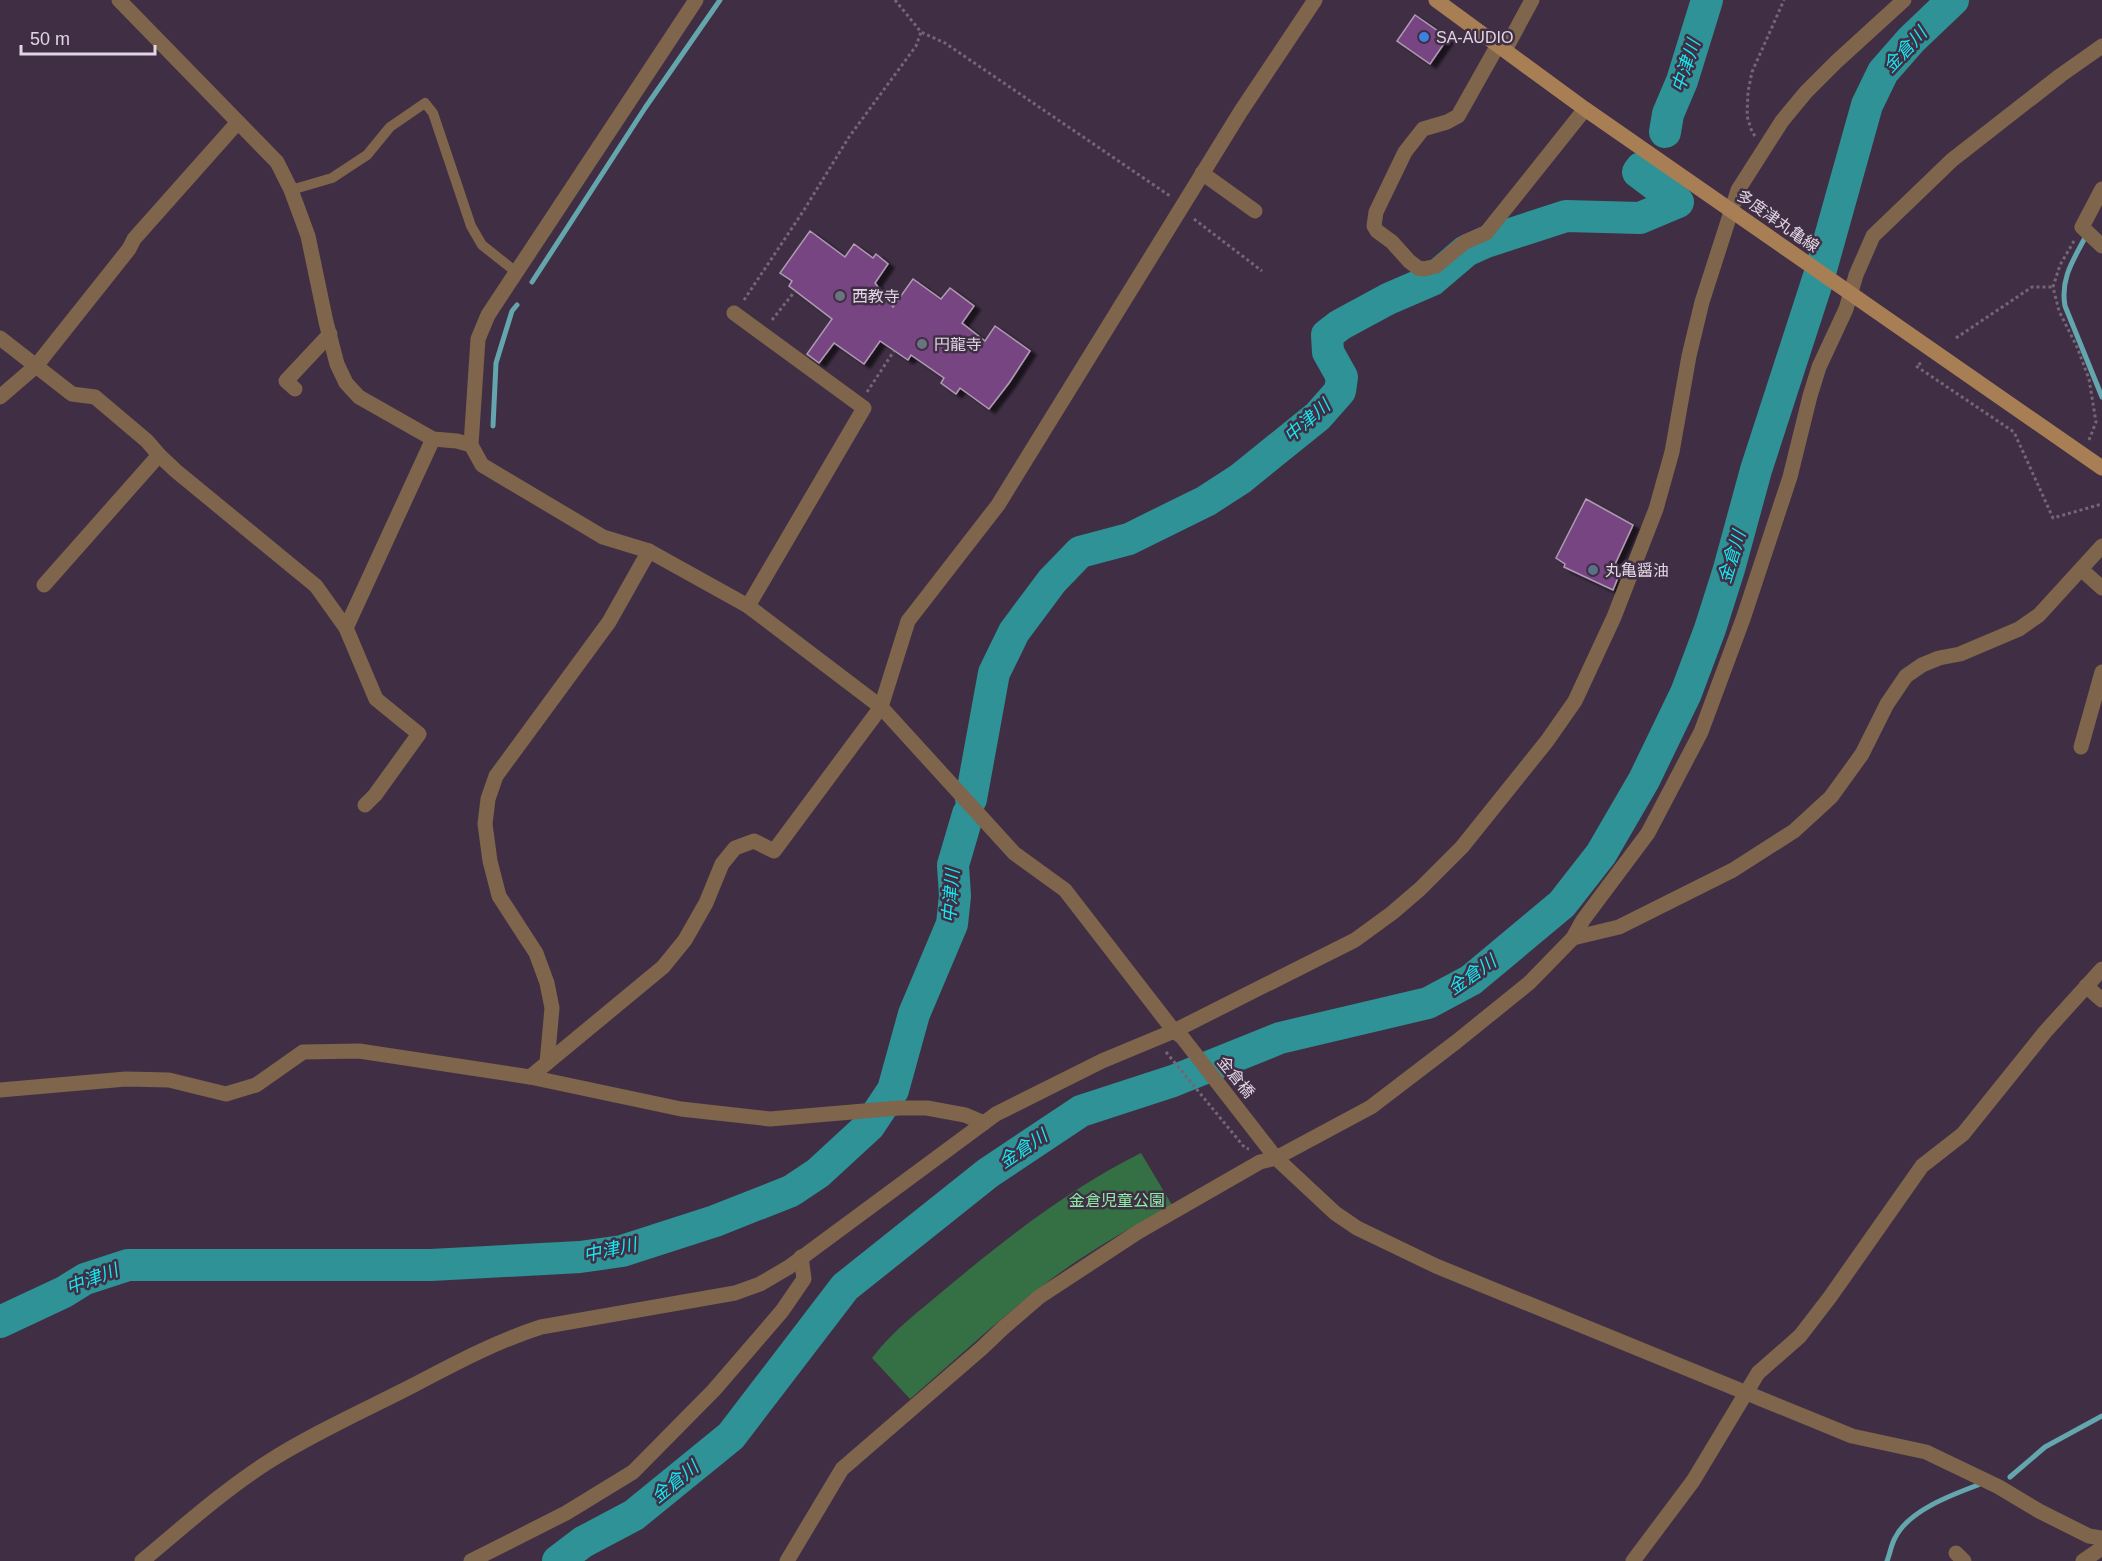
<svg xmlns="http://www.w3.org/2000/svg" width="2102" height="1561" font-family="Helvetica,'Noto Sans JP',sans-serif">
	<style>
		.green { fill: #347044 }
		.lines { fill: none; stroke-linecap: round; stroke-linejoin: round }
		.stream { stroke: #64a6ad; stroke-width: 5 }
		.river { stroke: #2e9296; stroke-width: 32 }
		.building { fill: #774482; stroke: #af9bb3; stroke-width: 1.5; filter: url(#shadow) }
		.path { stroke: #746578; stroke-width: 3; stroke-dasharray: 3 3; stroke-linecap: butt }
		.service { stroke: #7f654b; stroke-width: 10 }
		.minor { stroke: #7f654b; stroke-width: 15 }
		.tertiary { stroke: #7f654b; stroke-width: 15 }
		.secondary { stroke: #a87e55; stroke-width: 15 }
		.shop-dot { fill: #3f7fe0; stroke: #402f44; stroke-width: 2 }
		.worship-dot { fill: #6b7280; stroke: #402f44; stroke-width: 2 }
		.service-dot { fill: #5c6f8a; stroke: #402f44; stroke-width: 2 }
		.labels { text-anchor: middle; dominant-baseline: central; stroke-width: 5; stroke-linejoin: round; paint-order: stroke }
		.poi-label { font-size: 16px; fill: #e1d6e3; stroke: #402f44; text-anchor: start }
		.street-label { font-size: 16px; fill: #e1d6e3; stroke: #402f44 }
		.park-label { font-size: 16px; fill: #8bf0a4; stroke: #402f44 }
		.water-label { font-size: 18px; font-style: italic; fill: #14e8f0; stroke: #402f44 }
	</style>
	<defs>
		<filter id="shadow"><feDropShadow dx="6" dy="4" stdDeviation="1.5" flood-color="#0009"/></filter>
	</defs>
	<rect width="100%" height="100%" fill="#402f44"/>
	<path class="green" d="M 1141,1153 L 1172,1205 C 1131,1227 1091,1250 1054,1277 C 1003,1315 957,1358 910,1399 L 872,1358 C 894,1329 922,1309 949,1286 C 1009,1236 1071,1188 1141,1153 Z"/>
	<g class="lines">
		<g class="stream">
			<path d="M 2087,234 C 2074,259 2060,278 2065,306 L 2102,397"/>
			<polyline points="532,282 645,108 720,0"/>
			<polyline points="493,426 496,363 512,311 517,305"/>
			<polyline points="2010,1477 2045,1447 2102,1416"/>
			<path d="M 1887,1561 C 1890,1554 1891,1545 1895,1538 C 1908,1511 1951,1495 1978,1485"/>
		</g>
		<g class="river">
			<polyline points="1665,132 1668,114 1682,81 1707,0"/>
			<polyline points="971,799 994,673 1014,632 1052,581 1080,552 1129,539 1206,501 1240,479 1318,416 1340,391 1342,377 1328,352 1327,335 1340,325 1388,299 1432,280 1466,251 1486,242 1566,216 1640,218 1678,202 1638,172 1641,168"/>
			<polyline points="0,1322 64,1292 85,1279 128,1265 431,1265 580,1257 622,1251 715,1221 791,1191 818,1173 869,1126 893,1090 914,1014 952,924 955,896 953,865 968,814"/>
			<polyline points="558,1561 583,1542 634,1515 731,1436 845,1287 988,1173 1081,1111 1173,1081 1280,1038 1428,1003 1471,980 1562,904 1601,854 1644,780 1686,693 1710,629 1729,569 1756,470 1820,273 1867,105 1883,72 1911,40 1953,0"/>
		</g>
	</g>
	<g class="building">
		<polygon points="1415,15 1448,38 1430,64 1397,41"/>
		<polygon points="810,231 845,257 854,244 873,258 876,254 888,264 875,283 893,307 913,279 941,299 950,288 974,306 962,323 985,341 995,326 1030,351 1009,383 989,409 960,388 956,394 941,383 944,378 911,355 908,360 880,341 864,364 834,343 819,363 807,354 832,319 789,286 792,281 780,273"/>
		<polygon points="1586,499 1633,525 1612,571 1619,575 1613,590 1564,567 1565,564 1556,558"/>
	</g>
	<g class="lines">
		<g class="path">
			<polyline points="895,0 921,32 945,43 1170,196"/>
			<polyline points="1755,136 1752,132 1747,116 1748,92 1752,72 1784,0"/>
			<polyline points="1194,219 1262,271"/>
			<polyline points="2074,241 2060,265 2053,287 2059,311 2077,347 2089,379 2096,422 2089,440"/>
			<polyline points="744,300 804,210 849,137 916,46 921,32"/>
			<polyline points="772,320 795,291"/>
			<polyline points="1956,338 2032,287 2053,287"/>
			<polyline points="1921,363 1916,366 2014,432 2053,518 2102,504"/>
			<polyline points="867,392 894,351"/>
			<polyline points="1166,1052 1245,1148 1249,1149"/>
		</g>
		<polyline class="service" points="291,190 332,178 367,155 390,127 425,103 433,113 471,226 482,245 516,272"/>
		<g class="minor">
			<polyline points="119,0 277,162 291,190 308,236 326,322 337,364 346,383 359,397 433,439 457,441 471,445 482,465 603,537 649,551 748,606 881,707 1014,853 1065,890 1174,1031 1182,1037 1276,1158 1335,1213 1357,1228 1436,1266 1852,1436 1926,1452 1999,1487 2039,1511 2089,1536 2102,1538"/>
			<polyline points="1498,45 1458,116 1447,122 1423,129 1405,152 1376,212 1374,226 1377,231 1392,242 1409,261 1418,268 1424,269 1436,266 1465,242 1486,233 1585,109"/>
			<polyline points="1505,50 1532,0"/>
			<polyline points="1202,173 1255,211"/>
			<polyline points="2102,189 2082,227 2102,246"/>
			<polyline points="734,313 864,408 748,606"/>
			<polyline points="0,338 72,394 95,397 147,441 159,455 176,471 316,586 346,628 376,699 419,734 375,795 365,805"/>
			<polyline points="295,389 286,381 330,334"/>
			<polyline points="0,397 36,366 129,249 134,239 238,122"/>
			<polyline points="471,445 478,339 488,315 696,0"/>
			<polyline points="2082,570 2102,588"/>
			<polyline points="44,585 159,455"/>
			<polyline points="346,628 433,439"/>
			<polyline points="2081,747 2102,672"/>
			<polyline points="1573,938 1583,920 1648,833 1701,732 1743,619 1790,477 1810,396 1819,367 1846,309 1856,275 1873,236 1952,160 2061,75 2102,46"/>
			<polyline points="2086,986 2102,1000"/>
			<polyline points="547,1063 552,1008 547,983 536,953 499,896 490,861 485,824 488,799 496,776 609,622 649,551"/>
			<polyline points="530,1077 663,967 685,940 706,903 722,864 735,848 754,841 774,851 881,707 908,621 998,505 1241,111 1315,0"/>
			<polyline points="0,1090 126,1079 169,1080 226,1094 256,1085 303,1052 359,1051 530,1077 681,1109 770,1119 899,1108 927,1108 965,1115 984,1123"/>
			<polyline points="1956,1553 1964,1561"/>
			<polyline points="471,1561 566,1513 633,1472 714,1390 782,1311 804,1279 801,1257"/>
			<polyline points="787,1561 842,1469 982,1348 1003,1328 1039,1297 1138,1232 1260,1162 1276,1158 1371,1107 1456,1042 1529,983 1573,938 1619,927 1733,870 1794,831 1831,797 1862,754 1887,704 1906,676 1922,665 1939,658 1960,654 2019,629 2039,615 2102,546"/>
			<polyline points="1633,1561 1693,1481 1758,1373 1800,1336 1830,1297 1922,1166 1963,1134 2045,1032 2102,969"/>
		</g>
		<g class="tertiary">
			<path d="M 142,1561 C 183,1527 223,1491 268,1462 C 312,1434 361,1412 408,1388 C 452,1365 494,1342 541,1327 L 735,1293 L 760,1284 L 789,1267 L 996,1114 L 1102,1061 L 1174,1031 L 1355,940 L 1392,913 L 1420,889 L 1462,847 L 1547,741 L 1575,701 L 1614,617 L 1656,509 L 1672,452 L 1689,356 L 1702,302 L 1738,190 L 1782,121 L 1806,92 L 1836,62 L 1904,0"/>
			<polyline points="2083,1561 2102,1548"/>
		</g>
		<polyline class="secondary" points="1436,0 1585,109 2102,468"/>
	</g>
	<circle class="shop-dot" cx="1424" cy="37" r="6"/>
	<g class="worship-dot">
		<circle cx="840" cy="296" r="6"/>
		<circle cx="922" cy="344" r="6"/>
	</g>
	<circle class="service-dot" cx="1593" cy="570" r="6"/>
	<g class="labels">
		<g class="poi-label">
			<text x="1436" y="37">SA-AUDIO</text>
			<text x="852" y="296">西教寺</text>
			<text x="934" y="344">円龍寺</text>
			<text x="1605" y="570">丸亀醤油</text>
		</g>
		<g class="street-label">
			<text transform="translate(1778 221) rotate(35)">多度津丸亀線</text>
			<text transform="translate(1236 1077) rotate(51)">金倉橋</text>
		</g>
		<g class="park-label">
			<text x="1117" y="1200">金倉児童公園</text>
		</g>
		<g class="water-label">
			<text transform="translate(1905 50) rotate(-47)">金倉川</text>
			<text transform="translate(1686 66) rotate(-72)">中津川</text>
			<text transform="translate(1307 421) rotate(-41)">中津川</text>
			<text transform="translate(1732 557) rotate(-73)">金倉川</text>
			<text transform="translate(951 896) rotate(-86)">中津川</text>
			<text transform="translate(1472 975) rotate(-35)">金倉川</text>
			<text transform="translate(1023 1149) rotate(-34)">金倉川</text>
			<text transform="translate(610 1250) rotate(-12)">中津川</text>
			<text transform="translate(92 1279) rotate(-21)">中津川</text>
			<text transform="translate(675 1482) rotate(-39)">金倉川</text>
		</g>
	</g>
	<path d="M21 45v9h134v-9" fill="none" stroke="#e1d6e3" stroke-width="3"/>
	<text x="30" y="45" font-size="18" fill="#e1d6e3" stroke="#402f44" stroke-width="4.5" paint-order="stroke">50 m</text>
</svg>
